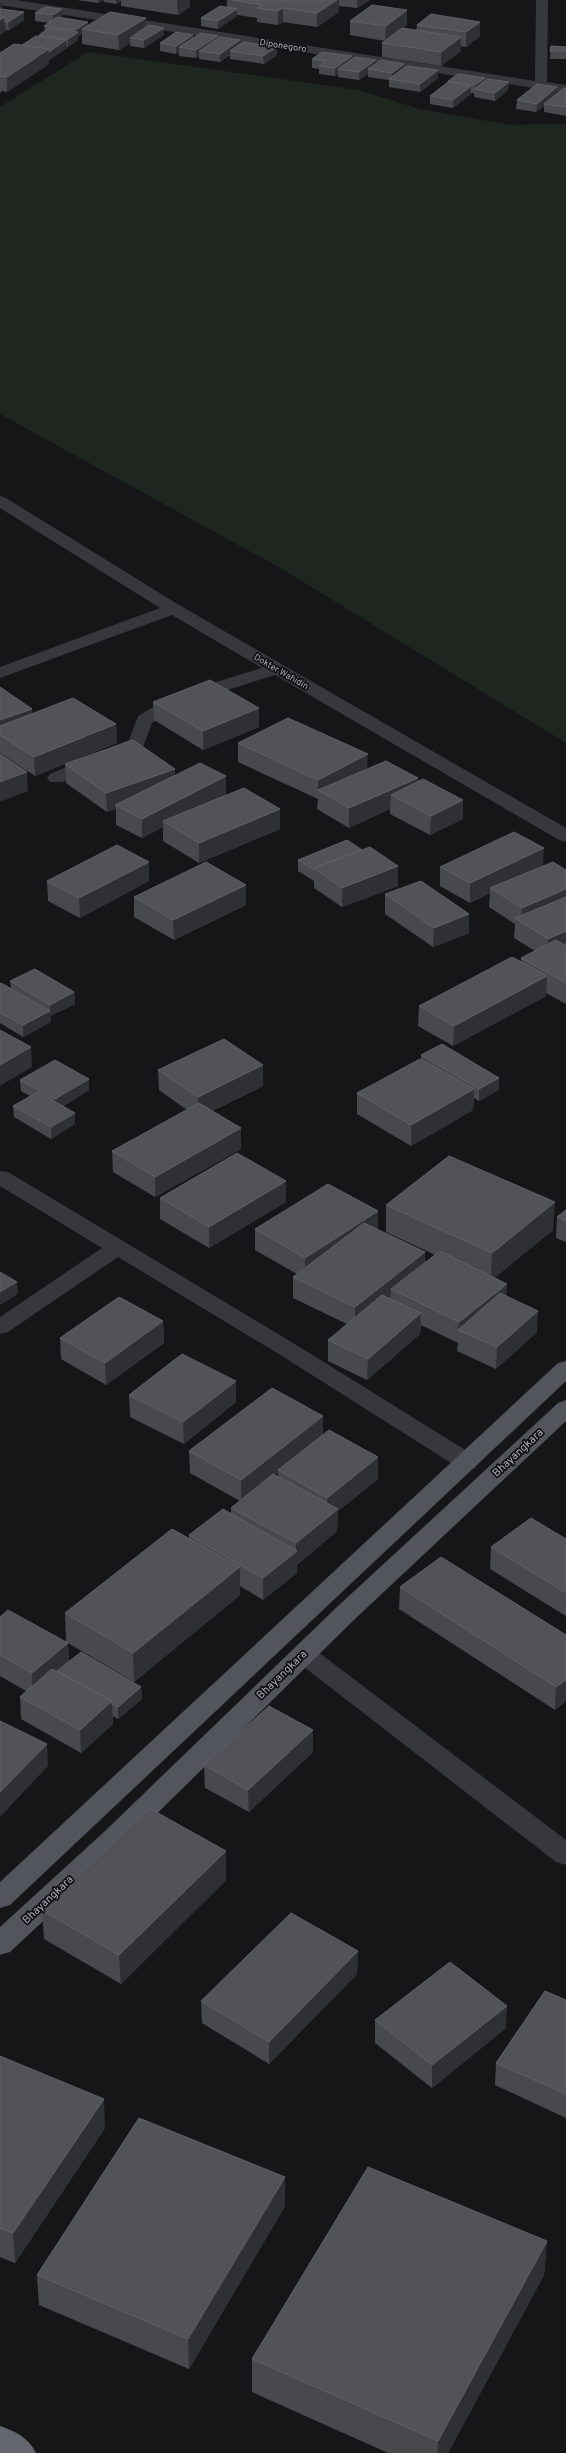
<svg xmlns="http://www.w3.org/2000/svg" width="566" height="2453" font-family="Overpass,sans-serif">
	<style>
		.green { fill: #1e261f }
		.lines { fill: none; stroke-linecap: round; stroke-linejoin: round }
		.minor { fill: #37383d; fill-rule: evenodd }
		.major { fill: #53555c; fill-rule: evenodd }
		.highway { fill: #63666e; fill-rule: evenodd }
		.wall { fill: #47494d; fill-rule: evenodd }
		.shaded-wall { fill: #2f3033 }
		.building { fill: #525359; stroke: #5f6168 }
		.labels { text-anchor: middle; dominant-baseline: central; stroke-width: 3.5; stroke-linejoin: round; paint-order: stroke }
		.far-street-label { font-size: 9px; fill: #a8adb8; stroke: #111113 }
		.street-label { font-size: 11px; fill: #a8adb8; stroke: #111113 }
	</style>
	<rect width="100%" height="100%" fill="#161618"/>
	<polygon class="green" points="88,52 359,90 420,109 511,125 566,124 566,743 282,569 0,414 0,107"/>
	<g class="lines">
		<g class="minor">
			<polygon points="0,0 16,0 535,81 536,0 548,0 547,82 566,85 566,93 0,5"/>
			<polygon points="0,496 6,498 179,605 566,828 566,842 559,840 275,675 186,703 152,723 143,747 62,782 50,782 47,778 50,774 129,740 138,716 174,695 262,668 172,615 0,678 0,667 160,608 0,508"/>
			<polygon points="0,1171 8,1172 298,1346 475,1456 479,1462 475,1468 467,1470 459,1468 282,1356 118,1257 8,1332 0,1334 0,1317 102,1248 0,1186"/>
			<polygon points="304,1645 313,1648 566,1840 566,1865 556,1862 295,1660 291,1654 295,1648"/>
		</g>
		<g class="major">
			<polygon points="566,1361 566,1381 10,1905 0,1908 0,1882 558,1363"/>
			<polygon points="566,1400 566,1421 356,1618 125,1845 10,1952 0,1955 0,1927 105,1831 338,1606 558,1403"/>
		</g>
		<path class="highway" d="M 0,2426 C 15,2431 29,2438 36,2453 L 0,2453 Z"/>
	</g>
	<g class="wall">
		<polygon points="77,0 104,0 98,3"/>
		<polygon points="104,0 190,0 190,7 178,15 121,6 121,1 116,4 104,2"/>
		<polygon points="227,0 370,0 357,8 339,6 339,12 317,27 283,22 278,25 257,22 257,18 237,15 237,16 218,29 201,26 201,18 227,7"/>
		<polygon points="0,1 2,9 24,12 24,20 9,30 5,30 6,31 0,35"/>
		<polygon points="35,13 63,17 61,18 88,22 88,26 146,18 147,27 164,35 144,48 130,46 130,43 119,50 82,44 82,34 78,36 78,40 68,47 66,47 67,48 49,60 49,64 7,92 1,91 1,93 0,93 0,53 22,45 39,36 39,35 45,31 44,26 49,23 35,21"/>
		<polygon points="350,21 407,25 403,28 416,30 417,25 480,22 480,36 466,47 461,46 461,51 441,66 382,57 382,43 385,41 350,35"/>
		<polygon points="218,36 218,38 240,40 240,44 277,47 277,55 264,64 230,59 230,55 220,62 199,59 199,56 196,58 179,56 179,52 176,54 160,51 160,43 193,38"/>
		<polygon points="551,46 566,47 566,59 550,59"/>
		<polygon points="352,56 352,59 376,64 404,64 404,68 438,70 438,78 420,92 389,87 389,80 368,77 368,74 359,80 338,77 338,74 335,76 319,74 319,69 312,68 312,59"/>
		<polygon points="485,78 485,81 509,82 508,90 495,101 474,97 474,93 471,93 471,94 453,108 430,104 430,96 448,82 448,81"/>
		<polygon points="566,88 566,116 544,112 544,106 536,112 516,109 517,100 557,93"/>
		<polygon points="0,687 32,709 32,713 116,724 117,743 67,763 175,769 175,776 226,776 226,795 280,829 199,863 163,841 163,827 142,838 116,825 116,809 107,812 66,783 65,764 35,776 0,753"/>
		<polygon points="153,702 259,708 259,727 203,750 154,720"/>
		<polygon points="238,743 367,769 418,778 418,782 463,819 430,835 390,814 390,809 349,828 317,809 318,799 238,762"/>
		<polygon points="362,850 398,866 398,886 342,907 314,888 314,881 298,871 298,860"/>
		<polygon points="543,866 566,870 566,1004 546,993 546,996 453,1046 418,1026 419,1006 521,961 521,958 535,951 514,938 515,924 489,907 490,893 470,903 440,886 440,867"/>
		<polygon points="47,881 149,881 80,918 48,901"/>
		<polygon points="385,894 469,933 433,947 385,914"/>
		<polygon points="134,897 246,905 174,940 134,917"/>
		<polygon points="10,981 74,992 75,1004 50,1016 51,1022 23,1037 0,1023 0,984 11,988"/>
		<polygon points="421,1055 499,1090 479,1101 474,1098 473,1110 411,1146 357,1114 357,1093 421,1060"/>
		<polygon points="158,1070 263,1086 212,1111 241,1149 155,1197 113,1172 112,1151 187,1110 159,1090"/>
		<polygon points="20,1080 89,1090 63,1106 75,1113 75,1124 51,1139 14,1117 13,1106 30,1096 21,1091"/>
		<polygon points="286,1181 286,1202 209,1248 160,1219 160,1198"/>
		<polygon points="386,1205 553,1230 494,1278 506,1296 537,1332 496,1369 457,1351 458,1343 421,1325 420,1334 367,1380 328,1361 328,1340 347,1324 293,1298 293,1277 297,1274 255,1250 255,1229 378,1230 425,1252 425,1263 435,1255 386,1232"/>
		<polygon points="566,1210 566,1242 556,1238 557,1217"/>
		<polygon points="163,1321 164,1343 106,1385 61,1359 60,1338"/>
		<polygon points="236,1381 236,1402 184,1444 130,1417 129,1395"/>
		<path d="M 323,1416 L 323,1435 L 378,1479 L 338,1511 L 337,1531 L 297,1565 L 297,1573 L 263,1600 L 240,1586 L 240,1595 L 134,1682 L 68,1643 L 69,1662 L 141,1687 L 142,1699 L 118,1719 L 113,1716 L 113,1724 L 81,1753 L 21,1719 L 20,1697 L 26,1691 L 0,1676 L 0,1617 L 66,1642 L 65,1613 L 189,1538 L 189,1535 L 231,1514 L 231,1508 L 240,1501 L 190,1473 L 189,1451 ZM 278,1473 L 278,1477 L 275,1475 Z"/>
		<polygon points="566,1539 566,1616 490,1569 491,1547"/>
		<polygon points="400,1587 566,1635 566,1701 555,1710 399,1609"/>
		<polygon points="313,1752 249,1812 205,1788 204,1765"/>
		<polygon points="226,1851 226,1880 121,1984 44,1939 42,1910"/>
		<polygon points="358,1951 357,1974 269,2064 202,2023 201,2001"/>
		<polygon points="566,2000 566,2118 495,2085 496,2063"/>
		<polygon points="375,2020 506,2028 432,2088 375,2043"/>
		<polygon points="0,2056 105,2128 15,2263 0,2257"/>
		<polygon points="285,2177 285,2206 189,2369 39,2305 37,2275"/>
		<polygon points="547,2241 544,2275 448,2453 388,2453 252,2392 252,2359"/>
	</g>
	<g class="shaded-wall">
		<polygon points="98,0 104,0 98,3"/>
		<polygon points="116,0 121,0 121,1 116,4"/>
		<polygon points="178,0 190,0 190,7 178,15 177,1"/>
		<polygon points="337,0 339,0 339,12 317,27 317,13"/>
		<polygon points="357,0 370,0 357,8"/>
		<polygon points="0,2 1,2 2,9 0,10"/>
		<polygon points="283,8 283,22 278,25 278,11"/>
		<polygon points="62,9 63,17 53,23 53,15"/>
		<polygon points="237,9 237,16 218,29 218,21"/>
		<polygon points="407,10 407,25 385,41 386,26"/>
		<polygon points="24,12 24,20 9,30 8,22"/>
		<polygon points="5,17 6,31 0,35 0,20"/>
		<polygon points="146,18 147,32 130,38 130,43 119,50 118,35"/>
		<polygon points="88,22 88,30 82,29 82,34 78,36 78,40 68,47 68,39 75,34 75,30"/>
		<polygon points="480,22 480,36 466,47 466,32"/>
		<polygon points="164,28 164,35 144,48 144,40"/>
		<polygon points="193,35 193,43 179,47 179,52 176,54 176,46"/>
		<polygon points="218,36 218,44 199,51 199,56 196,58 196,50"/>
		<polygon points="461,37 461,51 441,66 441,52"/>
		<polygon points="66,40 67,48 49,60 49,64 7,92 7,77 49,49"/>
		<polygon points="240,40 240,48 230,51 230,55 220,62 220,54"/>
		<polygon points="277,47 277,55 264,64 263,56"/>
		<polygon points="352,56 352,64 338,69 338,74 335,76 335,68"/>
		<polygon points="376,60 376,68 368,69 368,74 359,80 359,72"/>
		<polygon points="404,64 404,72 392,80 392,73"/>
		<polygon points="438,70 438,78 420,92 420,84"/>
		<polygon points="485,78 485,86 475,89 475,85"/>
		<polygon points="509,82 508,90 495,101 495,93"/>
		<polygon points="471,86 471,94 453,108 453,100"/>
		<polygon points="557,87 557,95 544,104 544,106 536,112 537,104"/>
		<polygon points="259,708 259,727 203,750 203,731"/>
		<polygon points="32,709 33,728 0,735 0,720"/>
		<polygon points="116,724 117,743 35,776 34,757"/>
		<polygon points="368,754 367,773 318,791 318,780"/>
		<polygon points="175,769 175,788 115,805 116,809 107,812 106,793"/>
		<polygon points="27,772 28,791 0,802 0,782"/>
		<polygon points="226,776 226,795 163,821 163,827 142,838 142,819"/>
		<polygon points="418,778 417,797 391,795 390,809 349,828 349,808"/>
		<polygon points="463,800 463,819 430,835 431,816"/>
		<polygon points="280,809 280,829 199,863 199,843"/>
		<polygon points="544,848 543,867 490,888 490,893 470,903 470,883"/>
		<polygon points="149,862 149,881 80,918 79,898"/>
		<polygon points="398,866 398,886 342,907 342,888"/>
		<polygon points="246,885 246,905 174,940 173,920"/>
		<polygon points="566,889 566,908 521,922 522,908"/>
		<polygon points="469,914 469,933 433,947 434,928"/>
		<polygon points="566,931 566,942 565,942 565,951 547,958 548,939"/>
		<polygon points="547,976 546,996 453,1046 454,1026"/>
		<polygon points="74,992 75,1004 50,1016 51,1022 23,1037 23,1025 50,1011 50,1005"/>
		<polygon points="31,1047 32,1067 0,1086 0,1065"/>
		<polygon points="263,1065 263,1086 198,1117 198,1097"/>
		<polygon points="499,1078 499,1090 479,1101 479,1089"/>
		<polygon points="89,1079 89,1090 55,1110 55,1099"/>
		<polygon points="474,1089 473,1110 411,1146 411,1125"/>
		<polygon points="75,1113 75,1124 51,1139 51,1127"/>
		<polygon points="241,1128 241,1149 155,1197 155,1177"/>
		<polygon points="286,1181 286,1202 209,1248 209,1227"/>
		<polygon points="555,1202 553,1230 491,1281 492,1253"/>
		<polygon points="378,1211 378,1232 305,1279 305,1258"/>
		<polygon points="425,1252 424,1273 391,1289 390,1300 355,1328 355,1307"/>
		<polygon points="17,1282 18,1294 0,1305 0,1292"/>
		<polygon points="507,1284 506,1305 458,1330 459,1322"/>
		<polygon points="538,1311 537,1332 496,1369 497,1347"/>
		<polygon points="421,1313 420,1334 367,1380 368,1359"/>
		<polygon points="163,1321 164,1343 106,1385 105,1363"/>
		<polygon points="236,1381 236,1402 184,1444 183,1422"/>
		<polygon points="323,1416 323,1437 278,1470 278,1473 241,1501 241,1480"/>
		<polygon points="378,1457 378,1479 338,1511 337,1531 297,1565 297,1573 263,1600 263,1578 296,1551 296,1543 327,1518 327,1498"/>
		<polygon points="240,1567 240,1595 134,1682 133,1653"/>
		<polygon points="68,1643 69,1665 33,1695 32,1673"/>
		<polygon points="566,1680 566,1701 555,1710 556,1687"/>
		<polygon points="141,1687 142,1699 118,1719 118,1707"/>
		<polygon points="112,1701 113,1724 81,1753 80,1730"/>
		<polygon points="313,1730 313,1752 249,1812 248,1790"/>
		<polygon points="47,1744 48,1766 0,1817 0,1792"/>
		<polygon points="226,1851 226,1880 121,1984 119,1955"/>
		<polygon points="358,1951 357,1974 269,2064 269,2042"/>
		<polygon points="507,2006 506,2028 432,2088 432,2065"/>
		<polygon points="104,2099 105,2128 15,2263 13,2233"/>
		<polygon points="285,2177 285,2206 189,2369 188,2339"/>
		<polygon points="547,2241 544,2275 448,2453 437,2453 438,2441"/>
	</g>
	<g class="building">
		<polygon points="232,0 337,0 317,13 283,8 278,11 257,8 262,5"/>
		<polygon points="372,5 407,10 386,26 350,21"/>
		<polygon points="220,6 237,9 218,21 201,18"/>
		<polygon points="45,7 62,9 53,15 35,13"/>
		<polygon points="0,9 24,12 8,22 5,22 5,17 0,16"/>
		<polygon points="110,12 146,18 118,35 82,29"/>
		<polygon points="431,14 480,22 466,32 417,25"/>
		<polygon points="0,16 5,17 0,20"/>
		<polygon points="57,17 88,22 75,30 44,26"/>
		<polygon points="149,25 164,28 144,40 130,38"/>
		<polygon points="49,28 78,32 68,39 39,35"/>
		<polygon points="402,28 461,37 441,52 382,43"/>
		<polygon points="176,32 193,35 176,46 160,43"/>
		<polygon points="201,33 218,36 196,50 179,47"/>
		<polygon points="36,36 66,40 49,52 49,49 22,45"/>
		<polygon points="220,37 240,40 220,54 199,51"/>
		<polygon points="243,42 277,47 263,56 230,51"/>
		<polygon points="14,44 49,49 7,77 0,76 0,53"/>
		<polygon points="551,46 566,47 566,51 550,51"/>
		<polygon points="322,52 352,56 335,68 319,66 325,61 312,59"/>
		<polygon points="355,57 376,60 359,72 338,69"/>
		<polygon points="381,60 404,64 392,73 368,69"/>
		<polygon points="407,66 438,70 420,84 389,79"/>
		<polygon points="458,74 485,78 475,85 448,81"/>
		<polygon points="487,79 509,82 495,93 474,89"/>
		<polygon points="448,82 471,86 453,100 430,96"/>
		<polygon points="537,84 557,87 537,104 517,100"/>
		<polygon points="564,88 566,88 566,107 544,104"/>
		<polygon points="210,680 259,708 203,731 153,702"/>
		<polygon points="0,687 32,709 0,720"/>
		<polygon points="73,698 116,724 34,757 0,735 0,726"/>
		<polygon points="288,718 368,754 318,780 238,743"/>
		<polygon points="133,740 175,769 106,793 65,764"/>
		<polygon points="0,754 27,772 0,782"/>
		<polygon points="386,761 418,778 349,808 318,790"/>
		<polygon points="200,763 226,776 142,819 115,805"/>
		<polygon points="423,779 463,800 431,816 391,795"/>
		<polygon points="244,788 280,809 199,843 163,821"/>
		<polygon points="514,832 544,848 470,883 440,867"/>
		<polygon points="347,840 362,850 314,868 314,870 298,860"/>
		<polygon points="117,845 149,862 79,898 47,881"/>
		<polygon points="370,847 398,866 342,888 314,868"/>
		<polygon points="206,862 246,885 173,920 134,897"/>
		<polygon points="553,862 566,870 566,889 522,908 490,888"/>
		<polygon points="421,881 469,914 434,928 385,894"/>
		<polygon points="566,897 566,931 548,939 515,918"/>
		<polygon points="556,940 566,946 566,983 521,958"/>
		<polygon points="512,957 547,976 454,1026 419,1006"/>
		<polygon points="35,969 74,992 50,1005 10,981"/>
		<polygon points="1,983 50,1011 23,1025 0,1013 0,984"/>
		<polygon points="0,1030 31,1047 0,1065"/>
		<polygon points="224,1039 263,1065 198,1097 158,1070"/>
		<polygon points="442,1044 499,1078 479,1089 421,1055"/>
		<polygon points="420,1059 474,1089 411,1125 357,1093"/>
		<polygon points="55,1060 89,1079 55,1099 20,1080"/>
		<polygon points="38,1092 75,1113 51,1127 13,1106"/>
		<polygon points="199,1103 241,1128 155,1177 112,1151"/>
		<polygon points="237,1153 286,1181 209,1227 160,1198"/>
		<polygon points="449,1156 555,1202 492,1253 386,1205"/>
		<polygon points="328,1184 378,1211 305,1258 255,1229"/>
		<polygon points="566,1210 566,1221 557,1217"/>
		<polygon points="364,1223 425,1252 355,1307 293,1277"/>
		<polygon points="440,1251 507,1284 459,1322 391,1289"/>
		<polygon points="0,1272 17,1282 0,1292"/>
		<polygon points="500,1293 538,1311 497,1347 458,1330"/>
		<polygon points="382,1295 421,1313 368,1359 328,1340"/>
		<polygon points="119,1297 163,1321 105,1363 60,1338"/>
		<polygon points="182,1354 236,1381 183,1422 129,1395"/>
		<polygon points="272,1388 323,1416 241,1480 189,1451"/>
		<polygon points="329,1430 378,1457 327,1498 278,1470"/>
		<polygon points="273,1474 338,1509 296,1543 231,1508"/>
		<polygon points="223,1509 297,1551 263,1578 189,1535"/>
		<polygon points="531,1518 566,1539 566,1593 491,1547"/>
		<polygon points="172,1529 240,1567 133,1653 65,1613"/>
		<polygon points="441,1557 566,1635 566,1680 556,1687 400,1587"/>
		<polygon points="8,1610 68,1643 32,1673 0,1655 0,1617"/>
		<polygon points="81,1652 141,1687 118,1707 112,1704 112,1701 57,1671"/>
		<polygon points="52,1669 112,1701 80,1730 20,1697"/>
		<polygon points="269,1706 313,1730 248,1790 204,1765"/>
		<polygon points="0,1721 47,1744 0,1792"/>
		<polygon points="149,1808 226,1851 119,1955 42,1910"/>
		<polygon points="291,1913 358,1951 269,2042 201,2001"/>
		<polygon points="450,1962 507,2006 432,2065 375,2020"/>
		<polygon points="545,1991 566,2000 566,2094 496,2063"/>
		<polygon points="0,2056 104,2099 13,2233 0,2228"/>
		<polygon points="139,2118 285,2177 188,2339 37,2275"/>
		<polygon points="368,2167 547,2241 438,2441 252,2359"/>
	</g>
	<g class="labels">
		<g class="far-street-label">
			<text transform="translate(283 46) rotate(9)">Diponegoro</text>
			<text transform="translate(281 672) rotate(30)">Dokter Wahidin</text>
		</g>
		<g class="street-label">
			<text transform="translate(518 1453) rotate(-43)">Bhayangkara</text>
			<text transform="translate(282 1675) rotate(-44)">Bhayangkara</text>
			<text transform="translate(48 1900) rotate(-43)">Bhayangkara</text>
		</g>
	</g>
</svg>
